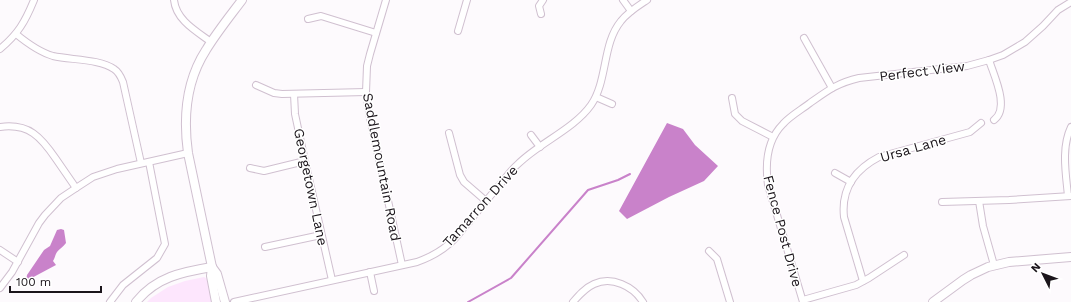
<svg xmlns="http://www.w3.org/2000/svg" width="1071" height="302" font-family="'Work Sans',sans-serif">
	<style>
		.built { fill: #fde6fd }
		.water { fill: #c982ca }
		.lines { fill: none; stroke-linecap: round; stroke-linejoin: round }
		.stream { stroke: #c982ca; stroke-width: 2 }
		.minor-casing { stroke: #d0c0d0; stroke-width: 8 }
		.secondary-casing { stroke: #d0c0d0; stroke-width: 10 }
		.minor { stroke: #fff; stroke-width: 6 }
		.secondary { stroke: #fff; stroke-width: 8 }
		.labels { text-anchor: middle; dominant-baseline: central; stroke-width: 3; stroke-linejoin: round; paint-order: stroke }
		.street-label { font-size: 14px; fill: #1b151b; stroke: #fff }
	</style>
	<rect width="100%" height="100%" fill="#fdfafd"/>
	<polygon class="built" points="204,277 207,279 210,282 214,302 147,302 151,298 168,287 185,281"/>
	<g class="water">
		<polygon points="667,123 683,129 695,145 718,166 704,181 669,197 627,219 619,211"/>
		<path d="M 61,229 L 64,230 L 66,243 C 63,247 59,249 57,252 C 55,255 55,258 53,261 L 56,265 L 26,281 L 27,275 L 44,250 L 50,246 L 57,230 Z"/>
	</g>
	<g class="lines">
		<polyline class="stream" points="468,302 511,278 588,190 618,180 630,174"/>
		<g class="minor-casing">
			<g id="minor">
				<path d="M 174,0 C 176,20 196,31 211,42"/>
				<polyline points="386,0 370,54 367,66 366,92 370,118 402,265"/>
				<polyline points="623,0 631,11"/>
				<polyline points="541,14 539,6 543,0"/>
				<polyline points="308,19 321,16 376,33"/>
				<polyline points="458,31 467,0"/>
				<path d="M 16,34 C 27,43 39,52 53,56 C 71,60 100,59 114,69 C 119,72 121,77 123,82 L 141,163"/>
				<polyline points="804,38 832,88"/>
				<path d="M 0,49 C 18,34 25,22 34,0"/>
				<path d="M 989,60 C 994,76 1010,108 994,120"/>
				<polyline points="256,85 274,93 282,94 366,92"/>
				<polyline points="294,94 295,114 305,161 332,280"/>
				<polyline points="596,97 612,104"/>
				<polyline points="732,98 735,114 742,121 773,137"/>
				<path d="M 0,127 C 29,123 41,137 56,159 C 63,169 69,178 76,188"/>
				<polyline points="449,133 460,175 464,182 486,201"/>
				<polyline points="531,135 540,147"/>
				<polyline points="250,168 264,171 305,161"/>
				<polyline points="835,173 851,182"/>
				<path d="M 1068,196 C 1066,174 1061,148 1071,127"/>
				<polyline points="979,201 983,226 994,265"/>
				<polyline points="942,202 1009,200 1071,196"/>
				<polyline points="265,247 321,235"/>
				<polyline points="0,250 18,262"/>
				<polyline points="709,251 717,259 730,302"/>
				<polyline points="370,272 374,291"/>
				<path d="M 863,281 L 844,217 C 841,189 854,170 879,157 L 970,132 L 981,123"/>
				<polyline points="0,288 12,272 39,223 45,215 61,198 76,188 93,177 117,169 188,153"/>
				<polyline points="803,300 856,285 869,278 904,255"/>
				<polyline points="110,302 123,285 157,258 165,244 149,162"/>
				<path d="M 234,302 L 417,262 C 428,258 440,252 449,244 C 457,238 462,229 469,222 C 480,208 491,195 502,182 C 507,176 512,169 518,164 C 539,143 574,129 591,105 C 608,80 602,44 621,21 C 628,12 638,6 647,0"/>
				<path d="M 573,302 C 579,295 585,288 594,284 C 612,276 633,286 643,302"/>
				<path d="M 803,302 L 768,185 C 765,163 767,140 783,124 C 790,116 801,110 810,103 C 827,91 837,83 859,78 L 967,66 L 989,60 L 1003,55 L 1025,42 L 1043,26 L 1058,10 L 1071,2"/>
			</g>
		</g>
		<g class="secondary-casing">
			<g id="secondary">
				<polyline points="212,267 217,274 225,302"/>
				<path d="M 136,302 C 156,277 182,272 212,267"/>
				<path d="M 216,302 L 211,276 L 212,267 L 188,153 C 183,117 186,81 206,50 C 217,32 230,16 242,0"/>
				<polyline points="933,302 963,280 971,275 988,267 1009,262 1071,257"/>
			</g>
		</g>
		<use href="#minor" class="minor"/>
		<use href="#secondary" class="secondary"/>
	</g>
	<g class="labels">
		<g class="street-label">
			<text transform="translate(922 71) rotate(-7)">Perfect View</text>
			<text transform="translate(913 148) rotate(-16)">Ursa Lane</text>
			<text transform="translate(382 167) rotate(79)">Saddlemountain Road</text>
			<text transform="translate(311 187) rotate(78)">Georgetown Lane</text>
			<text transform="translate(480 206) rotate(-48)">Tamarron Drive</text>
			<text transform="translate(783 231) rotate(75)">Fence Post Drive</text>
		</g>
	</g>
	<g transform="translate(1043 274) rotate(312)" stroke="#ffffff" stroke-width="3" paint-order="stroke">
	<path d="M0-3L7 15L0 10L-7 15Z" fill="#1b151b"/>
	<text y="-6" font-size="11" font-weight="bold" text-anchor="middle" fill="#1b151b">N</text>
	</g>
	<path d="M10 286v6h91v-6" fill="none" stroke="#1b151b" stroke-width="2"/>
	<text x="16" y="286" font-size="12" fill="#1b151b" stroke="#ffffff" stroke-width="3" paint-order="stroke">100 m</text>
</svg>
